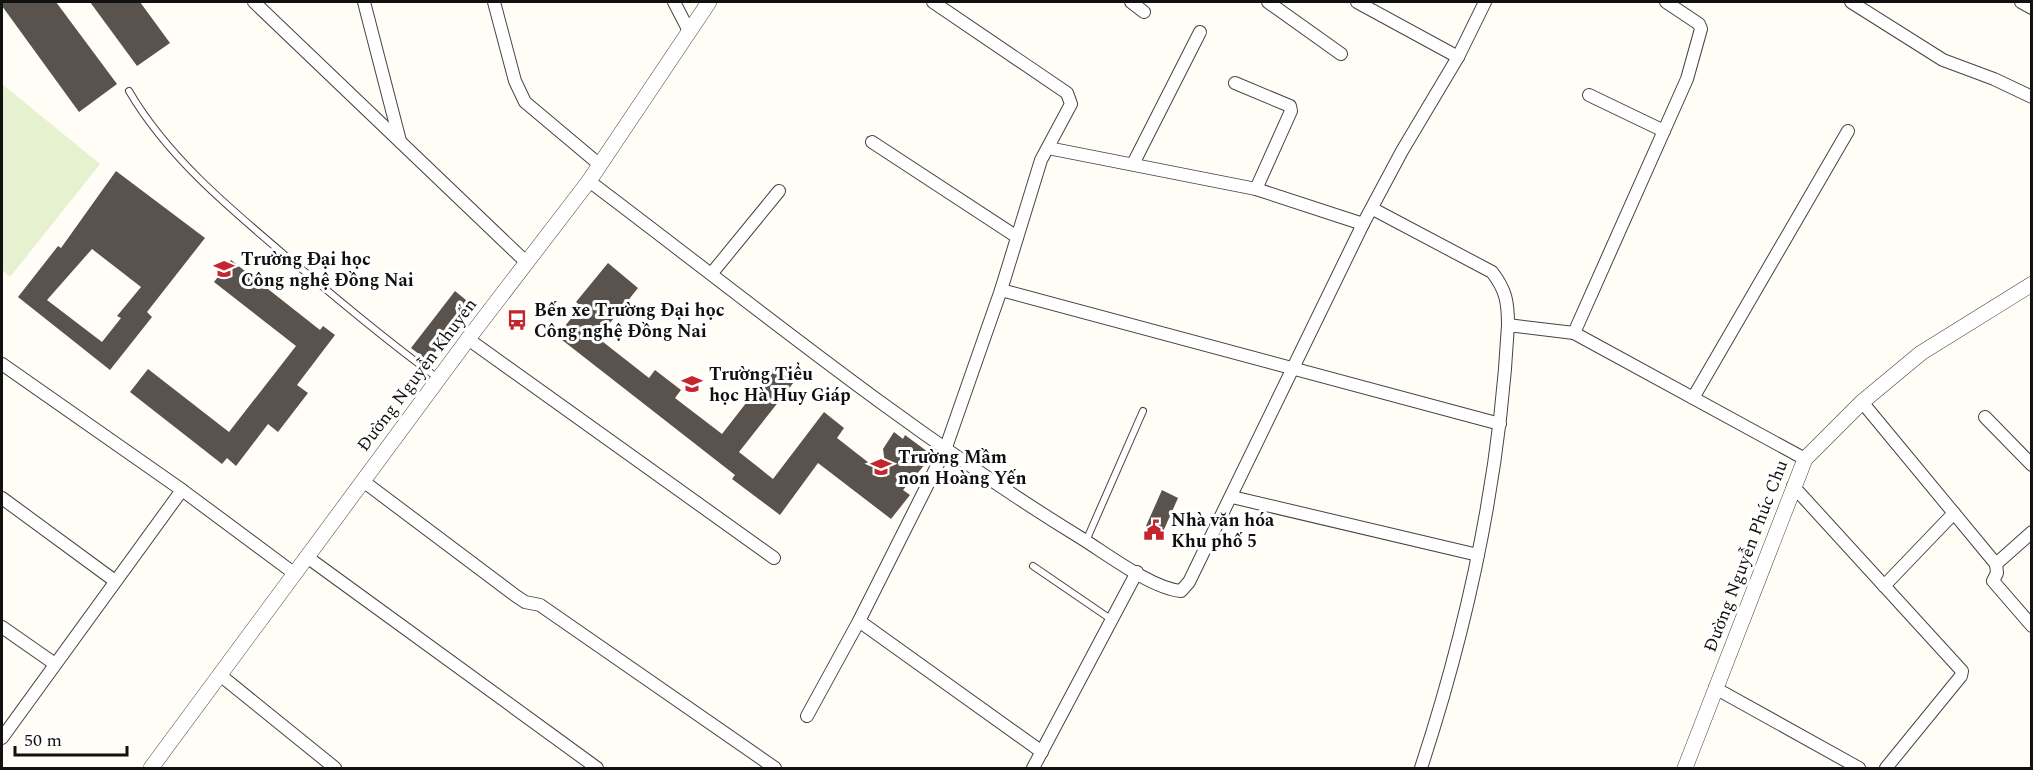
<svg xmlns="http://www.w3.org/2000/svg" width="2033" height="770" font-family="Spectral,serif">
	<style>
		.pitch { fill: #e6f2cf }
		.building { fill: #5a524d; fill-rule: evenodd }
		.lines { fill: none; stroke-linecap: round; stroke-linejoin: round }
		.service-casing { stroke: #444; stroke-width: 8 }
		.minor-casing { stroke: #444; stroke-width: 14 }
		.tertiary-casing { stroke: #444; stroke-width: 16 }
		.service { stroke: #fff; stroke-width: 6 }
		.minor { stroke: #fff; stroke-width: 12 }
		.tertiary { stroke: #fff; stroke-width: 15 }
		.labels { text-anchor: middle; dominant-baseline: central; stroke-width: 6; stroke-linejoin: round; paint-order: stroke }
		.poi-label { font-size: 18px; font-weight: bold; fill: #111; stroke: #fff; text-anchor: start }
		.street-label { font-size: 18px; fill: #111; stroke: #fff }
	</style>
	<rect width="100%" height="100%" fill="#fffdf5"/>
	<polygon class="pitch" points="2,84 100,164 10,277 2,270"/>
	<g class="building">
		<polygon points="2,2 56,2 117,84 79,112 2,6"/>
		<polygon points="90,2 140,2 170,43 137,66"/>
		<path d="M 116,171 L 205,238 L 147,312 L 152,317 L 110,370 L 18,297 L 58,246 L 61,248 ZM 92,249 L 141,287 L 117,316 L 121,318 L 102,342 L 47,300 Z"/>
		<polygon points="231,260 320,330 323,326 335,335 297,385 308,393 278,432 268,424 236,466 227,458 222,464 130,392 148,369 229,432 296,346 214,282"/>
		<polygon points="608,263 638,288 598,338 649,378 655,370 681,390 675,398 722,434 774,367 794,382 739,452 773,479 824,412 844,428 837,438 887,477 883,449 894,432 903,439 905,435 928,452 922,458 927,462 903,490 910,495 891,519 818,463 780,515 732,479 735,475 557,336 581,306 576,302"/>
		<polygon points="455,291 472,305 428,361 411,348"/>
		<polygon points="1162,490 1178,498 1162,534 1146,526"/>
	</g>
	<g class="lines">
		<g class="service-casing">
			<g id="service">
				<path d="M 129,91 C 167,156 228,207 286,256 C 336,298 386,340 439,379"/>
				<polyline points="1086,541 1143,411"/>
				<polyline points="1033,566 1112,620"/>
			</g>
		</g>
		<g class="minor-casing">
			<g id="minor">
				<polyline points="254,2 527,263"/>
				<polyline points="364,2 400,141"/>
				<polyline points="494,2 515,81 525,102 600,165"/>
				<polyline points="674,2 689,31"/>
				<polyline points="1131,2 1144,12"/>
				<polyline points="1268,2 1341,54"/>
				<polyline points="1357,2 1458,57"/>
				<polyline points="1851,2 1943,60 1994,79 2032,97"/>
				<polyline points="2021,2 2032,8"/>
				<polyline points="1235,83 1290,106 1291,111 1256,189"/>
				<polyline points="1589,95 1664,131"/>
				<polyline points="872,142 1017,237"/>
				<polyline points="1048,148 1256,189 1363,224"/>
				<polyline points="1133,164 1200,32"/>
				<path d="M 589,181 C 751,303 908,432 1081,538 C 1107,554 1151,588 1181,591 L 1189,582 L 1363,224 L 1402,151 L 1458,57 L 1485,2"/>
				<path d="M 1373,209 L 1492,272 C 1506,290 1508,302 1508,325"/>
				<polyline points="712,273 779,191"/>
				<polyline points="1001,290 1500,424"/>
				<polyline points="1574,333 1805,459"/>
				<polyline points="468,339 774,558"/>
				<polyline points="2,364 182,490 295,574"/>
				<polyline points="1693,398 1848,131"/>
				<polyline points="1862,402 1996,564"/>
				<polyline points="1985,417 2032,465"/>
				<polyline points="363,481 516,596 525,602 540,605 775,768"/>
				<polyline points="1793,486 1962,671 1961,676 1886,768"/>
				<polyline points="1232,497 1478,555"/>
				<polyline points="2,498 115,581"/>
				<polyline points="2032,532 1996,564 1997,573 1993,581 2032,626"/>
				<polyline points="307,557 597,768"/>
				<polyline points="1884,586 1954,513"/>
				<polyline points="859,621 1042,752"/>
				<polyline points="2,627 55,664"/>
				<polyline points="220,675 335,768"/>
				<polyline points="1715,688 1859,768"/>
				<polyline points="807,716 859,621 945,450 1001,290 1041,160 1071,104 1067,93 933,2"/>
				<polyline points="2,738 182,490"/>
				<polyline points="1033,768 1137,572"/>
				<path d="M 1421,768 C 1468,625 1500,476 1508,325 L 1574,333 L 1687,79 L 1701,29 L 1699,24 L 1666,2"/>
			</g>
		</g>
		<g class="tertiary-casing">
			<g id="tertiary">
				<polyline points="151,768 468,339 589,181 709,2"/>
				<polyline points="1685,768 1805,459 1862,402 1921,353 2032,284"/>
			</g>
		</g>
		<use href="#service" class="service"/>
		<use href="#minor" class="minor"/>
		<use href="#tertiary" class="tertiary"/>
	</g>
	<defs>
		<g id="university-bare" transform="scale(1.62)"><path d="M0-5L7-2L0 1L-7-2ZM-4 1L0 2.5L4 1V4Q0 6-4 4Z" fill="#c4262e" stroke="#fff" stroke-width="2.5" paint-order="stroke"/></g>
		<g id="bus-bare" transform="scale(1.62)"><path d="M-5-6H5V4H4V6H2V4H-2V6H-4V4H-5ZM-3.5-4V0h7V-4ZM-3.5 1.2v1.5H-2V1.2ZM2 1.2v1.5H3.5V1.2Z" fill="#c4262e" stroke="#fff" stroke-width="2.5" paint-order="stroke"/></g>
		<g id="school-bare" transform="scale(1.62)"><path d="M0-5L7-2L0 1L-7-2ZM-4 1L0 2.5L4 1V4Q0 6-4 4Z" fill="#c4262e" stroke="#fff" stroke-width="2.5" paint-order="stroke"/></g>
		<g id="civic-bare" transform="scale(1.62)"><path d="M-.6-6.5H3V-4.5H.6V-3L4-1V1h2V6H-6V1h2V-1L-.6-3ZM-1.2 2.5V6h2.4V2.5Z" fill="#c4262e" stroke="#fff" stroke-width="2.5" paint-order="stroke"/></g>
	</defs>
	<g fill-rule="evenodd">
		<use href="#university-bare" x="224" y="269"/>
		<use href="#bus-bare" x="517" y="320"/>
		<use href="#school-bare" x="692" y="384"/>
		<use href="#school-bare" x="881" y="467"/>
		<use href="#civic-bare" x="1154" y="530"/>
	</g>
	<g class="labels">
		<g class="poi-label">
			<text x="241" y="259">Trường Đại học<tspan x="241" dy="21">Công nghệ Đồng Nai</tspan></text>
			<text x="534" y="310">Bến xe Trường Đại học<tspan x="534" dy="21">Công nghệ Đồng Nai</tspan></text>
			<text x="709" y="374">Trường Tiểu<tspan x="709" dy="21">học Hà Huy Giáp</tspan></text>
			<text x="898" y="457">Trường Mầm<tspan x="898" dy="21">non Hoàng Yến</tspan></text>
			<text x="1171" y="520">Nhà văn hóa<tspan x="1171" dy="21">Khu phố 5</tspan></text>
		</g>
		<g class="street-label">
			<text transform="translate(417 375) rotate(-53)">Đường Nguyễn Khuyến</text>
			<text transform="translate(1746 556) rotate(-69)">Đường Nguyễn Phúc Chu</text>
		</g>
	</g>
	<rect width="2033" height="770" fill="none" stroke="#111111" stroke-width="6"/>
	<path d="M15 746v9h112v-9" fill="none" stroke="#111111" stroke-width="3"/>
	<text x="24" y="746" font-size="18" fill="#111111" stroke="#ffffff" stroke-width="4.5" paint-order="stroke">50 m</text>
</svg>
